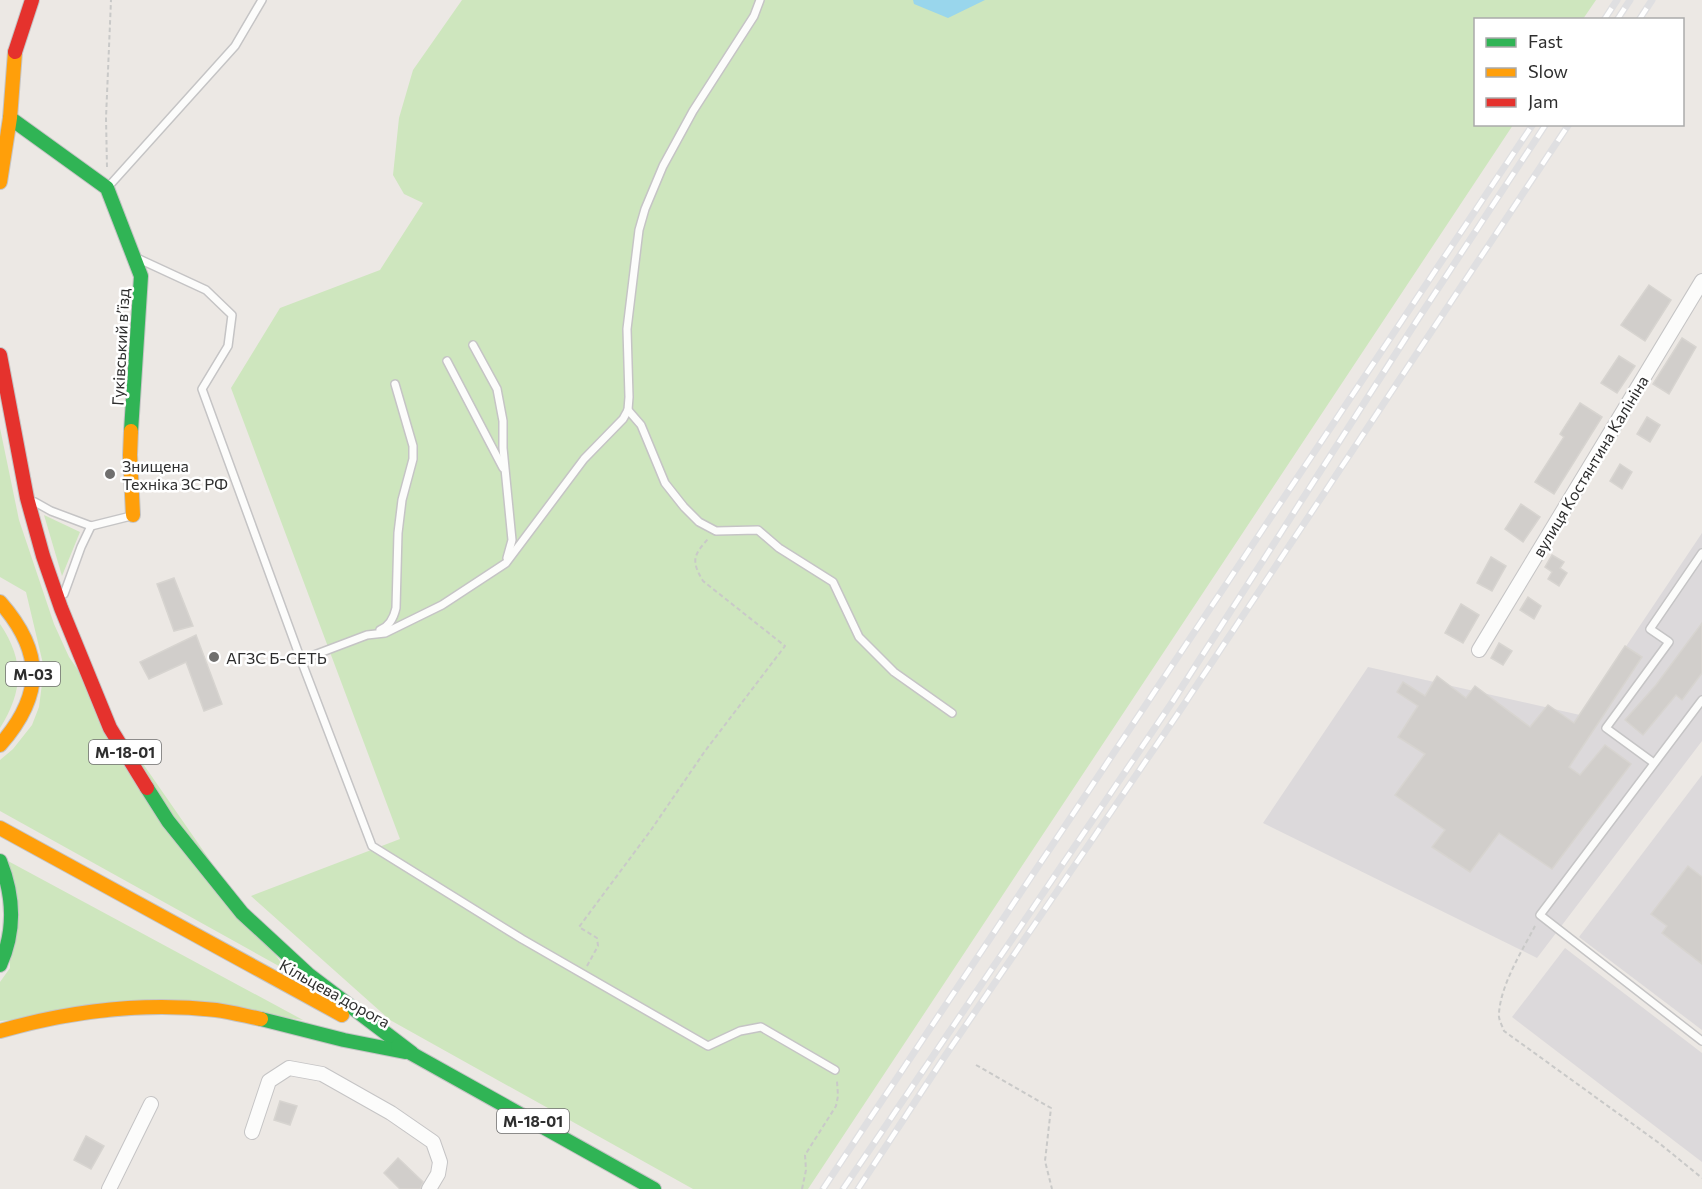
<svg xmlns="http://www.w3.org/2000/svg" width="1702" height="1189" font-family="Commissioner,sans-serif">
	<style>
		.industrial { fill: #dcd9db }
		.green { fill: #cee6be }
		.water { fill: #99d6ec }
		.building { fill: #d1cecb; stroke: #d7d4d0; stroke-width: 1.5 }
		.lines { fill: none; stroke-linecap: round; stroke-linejoin: round }
		.lane-casing { stroke: #c5c4c5; stroke-width: 10 }
		.street-casing { stroke: #c5c4c5; stroke-width: 16 }
		.fast-casing { stroke: #c5c4c5; stroke-width: 16 }
		.slow-casing { stroke: #c5c4c5; stroke-width: 16 }
		.jam-casing { stroke: #c5c4c5; stroke-width: 16 }
		.path { stroke: #c9c9c8; stroke-width: 2; stroke-dasharray: 4.5 3; stroke-linecap: butt }
		.lane { stroke: #fcfcfb; stroke-width: 7 }
		.street { stroke: #fcfcfb; stroke-width: 14 }
		.fast { stroke: #30b455; stroke-width: 14 }
		.slow { stroke: #ff9f0a; stroke-width: 14 }
		.jam { stroke: #e5322d; stroke-width: 14 }
		.rail-casing { stroke: #dfdfe1; stroke-width: 7 }
		.rail { stroke: #fff; stroke-width: 4.5; stroke-dasharray: 14; stroke-linecap: butt }
		.poi-dot { fill: #706f6e; stroke: #fff; stroke-width: 2 }
		.labels { text-anchor: middle; dominant-baseline: central; stroke-width: 5; stroke-linejoin: round; paint-order: stroke }
		.shield { fill: #fff; stroke: #6d6d6d; stroke-width: 1.5 }
		.shield-label { font-size: 15px; font-weight: bold; fill: #2e2e2e }
		.street-label { font-size: 16px; fill: #2e2e2e; stroke: #fff }
		.poi-label { font-size: 16px; fill: #2e2e2e; stroke: #fff; text-anchor: start }
	</style>
	<rect width="100%" height="100%" fill="#ece8e4"/>
	<g class="industrial">
		<polygon points="1702,533 1702,741 1537,958 1263,823 1368,667 1580,715"/>
		<polygon points="1702,775 1702,1030 1579,937"/>
		<polygon points="1565,948 1702,1053 1702,1162 1512,1017"/>
	</g>
	<g class="green">
		<polygon points="462,0 1596,0 1583,19 1476,20 1476,124 1513,125 808,1189 693,1189 390,1020 251,896 400,839 231,388 280,308 380,270 423,203 404,194 393,175 399,118 413,70"/>
		<polygon points="0,428 19,520 54,624 69,657 286,970 0,811 0,760 13,749 32,725 39,707 44,668 26,592 0,577"/>
		<polygon points="44,515 80,532 62,576"/>
		<path d="M 0,624 C 25,661 23,691 0,728 Z"/>
		<polygon points="8,861 303,1020 190,1004 0,1021 0,982 10,968"/>
	</g>
	<polygon class="water" points="913,0 985,0 948,18 914,4"/>
	<g class="building">
		<polygon points="1649,285 1671,300 1645,341 1621,325"/>
		<polygon points="1682,338 1696,347 1669,394 1653,384"/>
		<polygon points="1619,356 1635,366 1617,393 1601,383"/>
		<polygon points="1580,403 1602,417 1554,494 1535,482 1564,437 1560,434"/>
		<polygon points="1647,417 1660,425 1650,442 1637,434"/>
		<polygon points="1620,464 1632,472 1622,489 1610,481"/>
		<polygon points="1521,504 1540,517 1523,542 1505,529"/>
		<polygon points="1552,555 1564,562 1560,568 1567,573 1559,586 1548,579 1552,572 1545,567"/>
		<polygon points="1491,557 1506,566 1492,591 1477,583"/>
		<polygon points="174,578 193,626 174,631 157,584"/>
		<polygon points="1528,597 1541,606 1534,619 1520,610"/>
		<polygon points="1461,604 1479,615 1463,643 1445,633"/>
		<polygon points="1702,623 1702,673 1682,700 1676,695 1643,735 1625,720 1656,685"/>
		<polygon points="196,635 222,704 204,711 186,662 149,679 140,662"/>
		<polygon points="1499,643 1512,651 1503,665 1491,658"/>
		<polygon points="1625,646 1642,657 1569,767 1580,775 1605,745 1631,764 1552,869 1499,833 1470,872 1432,847 1445,830 1395,795 1425,754 1398,737 1418,706 1397,692 1403,682 1425,696 1437,676 1466,698 1475,686 1530,727 1548,705 1574,723"/>
		<polygon points="1688,866 1702,877 1702,964 1662,933 1667,926 1651,914"/>
		<polygon points="280,1101 297,1106 290,1125 274,1120"/>
		<polygon points="86,1136 104,1146 91,1169 74,1160"/>
		<polygon points="398,1158 423,1182 420,1189 400,1189 384,1173"/>
	</g>
	<g class="lines">
		<g class="lane-casing">
			<g id="lane">
				<polyline points="109,186 235,46 262,0"/>
				<polyline points="139,259 206,290 232,315 228,346 202,389 301,660 372,846 522,939 708,1046 740,1031 761,1027 835,1070"/>
				<polyline points="473,345 497,389 503,421 503,448 512,540 507,558"/>
				<polyline points="447,361 503,468"/>
				<polyline points="628,410 641,425 665,483 684,507 699,522 716,531 758,530 779,548 833,582 859,637 894,672 952,713"/>
				<polyline points="35,502 51,511 91,526 131,516"/>
				<polyline points="64,594 81,547 91,526"/>
				<path d="M 380,630 C 390,626 394,617 396,608 L 398,533 L 402,500 L 413,459 L 413,446 L 395,384"/>
				<polyline points="301,660 367,635 385,633 442,605 506,563 584,459 623,419 628,410 629,397 627,329 639,230 645,209 663,166 693,111 754,16 760,0"/>
				<polyline points="1702,700 1540,915 1702,1041"/>
				<polyline points="1654,763 1606,728 1669,642 1650,629 1702,553"/>
			</g>
		</g>
		<g class="street-casing">
			<g id="street">
				<polyline points="1479,650 1702,281"/>
				<polyline points="252,1132 269,1081 289,1068 322,1074 391,1113 433,1142 440,1162 438,1174 429,1189"/>
				<polyline points="109,1189 151,1104"/>
			</g>
		</g>
		<g class="fast-casing">
			<g id="fast">
				<polyline points="10,118 107,188 141,276 131,431"/>
				<polyline points="147,788 168,821 242,913 308,974 412,1053"/>
				<path d="M 0,861 C 14,896 16,930 0,965"/>
				<polyline points="261,1019 344,1040 405,1052"/>
				<polyline points="398,1046 654,1189"/>
			</g>
		</g>
		<g class="slow-casing">
			<g id="slow">
				<polyline points="0,182 10,118 15,52"/>
				<polyline points="131,431 130,455 133,515"/>
				<path d="M 0,602 C 44,652 44,695 0,745"/>
				<polyline points="0,828 342,1015"/>
				<path d="M 0,1031 C 70,1011 143,1002 216,1010 C 231,1012 246,1016 261,1019"/>
			</g>
		</g>
		<g class="jam-casing">
			<g id="jam">
				<polyline points="15,52 32,0"/>
				<polyline points="0,355 27,498 43,556 61,608 110,728 147,788"/>
			</g>
		</g>
		<g class="path">
			<polyline points="107,167 106,118 111,0"/>
			<path d="M 1535,926 C 1522,951 1501,984 1499,1013 C 1498,1019 1502,1025 1504,1031 L 1659,1143 L 1702,1178"/>
			<path d="M 587,966 L 598,946 L 597,938 L 579,927 L 651,830 L 705,751 L 785,646 L 703,581 C 691,561 693,555 709,538"/>
			<polyline points="976,1065 1051,1108 1045,1161 1052,1189"/>
			<polyline points="802,1189 806,1170 805,1155 836,1106 838,1096 837,1081"/>
		</g>
		<use href="#lane" class="lane"/>
		<use href="#street" class="street"/>
		<use href="#fast" class="fast"/>
		<use href="#slow" class="slow"/>
		<use href="#jam" class="jam"/>
		<g class="rail-casing">
			<g id="rail">
				<polyline points="1604,20 1617,0"/>
				<polyline points="1617,20 1630,0"/>
				<polyline points="1639,20 1652,0"/>
				<polyline points="823,1189 1533,124"/>
				<polyline points="843,1189 1173,701 1416,322 1546,124"/>
				<polyline points="858,1189 945,1056 1177,715 1569,124"/>
			</g>
		</g>
		<use href="#rail" class="rail"/>
	</g>
	<g class="poi-dot">
		<circle cx="110" cy="474" r="6"/>
		<circle cx="214" cy="657" r="6"/>
	</g>
	<g class="labels">
		<g class="shield">
			<rect x="6" y="662" width="54" height="24" rx="4.5"/>
			<rect x="89" y="740" width="72" height="24" rx="4.5"/>
			<rect x="497" y="1109" width="72" height="24" rx="4.5"/>
		</g>
		<g class="shield-label">
			<text x="33" y="674">М-03</text>
			<text x="125" y="752">М-18-01</text>
			<text x="533" y="1121">М-18-01</text>
		</g>
		<g class="street-label">
			<text transform="translate(120 347) rotate(-87)">Гуківський в’їзд</text>
			<text transform="translate(1590 466) rotate(-59)">вулиця Костянтина Калініна</text>
			<text transform="translate(335 993) rotate(29)">Кільцева дорога</text>
		</g>
		<g class="poi-label">
			<text x="122" y="465">Знищена<tspan x="122" dy="18">Техніка ЗС РФ</tspan></text>
			<text x="226" y="657">АГЗС Б-СЕТЬ</text>
		</g>
	</g>
	<rect x="1474" y="18" width="210" height="108" fill="#ffffff" stroke="#ababab" stroke-width="1.5"/>
	<rect x="1486" y="38" width="30" height="9" fill="#30b455" stroke="#ababab" stroke-width="1.5"/>
	<text x="1528" y="48" font-size="18" fill="#2e2e2e">Fast</text>
	<rect x="1486" y="68" width="30" height="9" fill="#ff9f0a" stroke="#ababab" stroke-width="1.5"/>
	<text x="1528" y="78" font-size="18" fill="#2e2e2e">Slow</text>
	<rect x="1486" y="98" width="30" height="9" fill="#e5322d" stroke="#ababab" stroke-width="1.5"/>
	<text x="1528" y="108" font-size="18" fill="#2e2e2e">Jam</text>
</svg>
